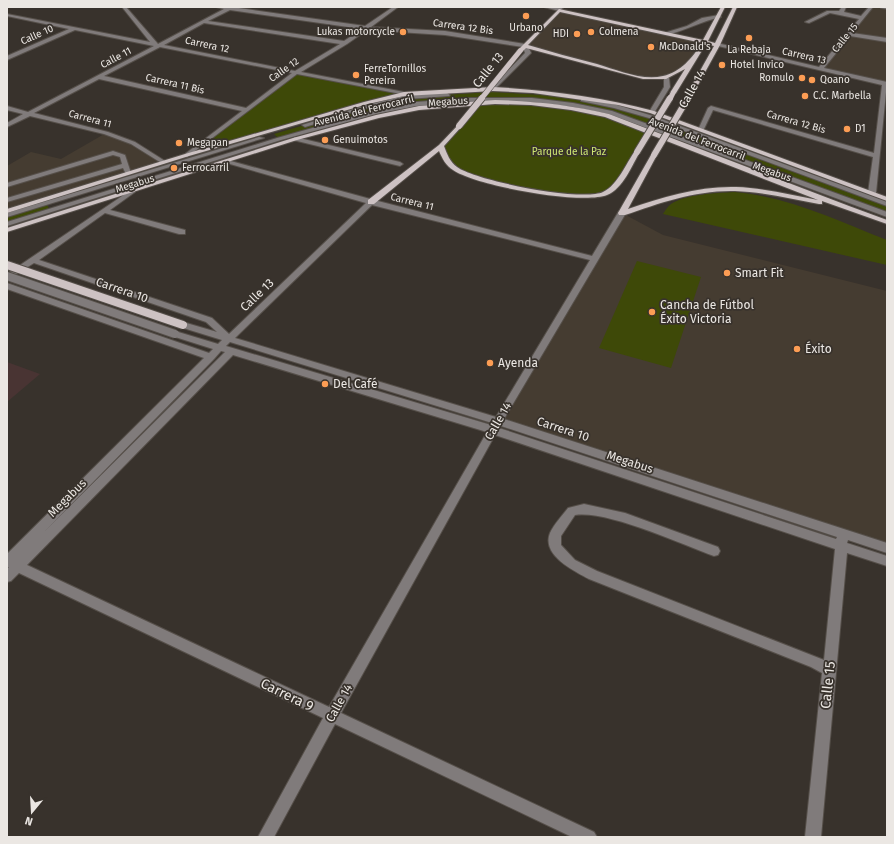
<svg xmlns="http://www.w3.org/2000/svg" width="894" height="844" font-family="'Fira Sans',sans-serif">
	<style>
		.built { fill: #453c31 }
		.industrial { fill: #493433 }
		.green { fill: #3e4908 }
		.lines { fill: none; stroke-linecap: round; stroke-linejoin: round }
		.minor-casing { stroke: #554f49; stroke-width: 2 }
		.major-casing { stroke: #554f49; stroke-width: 2 }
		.minor { fill: #807b7b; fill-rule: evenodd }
		.major { fill: #cdc2c3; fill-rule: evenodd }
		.minor-bridge-casing { stroke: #554f49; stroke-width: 10; stroke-linecap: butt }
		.major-bridge-far2-casing { stroke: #554f49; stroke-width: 6; stroke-linecap: butt }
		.major-bridge-far1-casing { stroke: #554f49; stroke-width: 8; stroke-linecap: butt }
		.major-bridge-casing { stroke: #554f49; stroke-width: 10; stroke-linecap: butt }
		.minor-bridge { stroke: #807b7b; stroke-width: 8 }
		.major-bridge-far2 { stroke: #cdc2c3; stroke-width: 5 }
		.major-bridge-far1 { stroke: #cdc2c3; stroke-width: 6 }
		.major-bridge { stroke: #cdc2c3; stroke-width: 8 }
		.poi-dot { fill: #fc9d54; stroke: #38322c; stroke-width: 1.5 }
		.labels { text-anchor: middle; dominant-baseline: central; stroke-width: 3.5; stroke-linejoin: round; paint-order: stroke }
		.far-street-label { font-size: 10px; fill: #ebe7e3; stroke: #38322c }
		.far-poi-label { font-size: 10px; fill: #ebe7e3; stroke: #38322c; text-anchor: start }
		.far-park-label { font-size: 10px; fill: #cee772; stroke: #38322c }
		.street-label { font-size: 12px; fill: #ebe7e3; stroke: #38322c }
		.poi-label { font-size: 12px; fill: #ebe7e3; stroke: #38322c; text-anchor: start }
		.near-street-label { font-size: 14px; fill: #ebe7e3; stroke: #38322c }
	</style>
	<rect width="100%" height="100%" fill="#38322c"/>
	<g class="built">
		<polygon points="871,7 887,7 887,84 820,69"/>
		<polygon points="559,10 705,42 695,59 676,74 666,78 647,79 632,76 525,46"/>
		<polygon points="106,133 133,143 163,162 7,211 7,166 31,152 61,159"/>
		<polygon points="622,213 663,235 887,291 887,548 498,421"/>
	</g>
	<polygon class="industrial" points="7,362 40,374 7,402"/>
	<g class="green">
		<polygon points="297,72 404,94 187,155"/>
		<path d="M 493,92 C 521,94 549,94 576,99 C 602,103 626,109 651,117 L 887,204 L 887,215 L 610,112 L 532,100 L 416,104 L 375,112 L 279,139 L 274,134 L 369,106 L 408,97 Z"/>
		<polygon points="476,103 531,103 607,115 649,131 615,185 604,193 569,196 472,177 458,171 441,146"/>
		<path d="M 734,192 C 790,197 835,220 887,240 L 887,265 L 663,214 C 665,211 668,206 671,204 C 686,194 716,193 734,192 Z"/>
		<polygon points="46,203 50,210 7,224 7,215"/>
		<polygon points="637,261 701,277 671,368 599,348"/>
	</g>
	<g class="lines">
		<g class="minor-casing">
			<g id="minor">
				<path d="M 122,7 L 126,7 L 158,44 L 224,9 L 216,7 L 232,7 L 365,26 L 393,7 L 398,7 L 371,27 L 445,31 L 525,44 L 528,46 L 531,53 L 493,91 L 490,89 L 491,88 L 525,53 L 523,47 L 445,35 L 367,30 L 347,44 L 301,72 L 404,92 L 406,93 L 406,95 L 297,74 L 187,157 L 185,156 L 185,154 L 242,111 L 99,79 L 34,113 L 108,132 L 135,142 L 165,161 L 165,163 L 163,164 L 131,144 L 104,134 L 30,116 L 7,127 L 7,123 L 23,114 L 7,110 L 7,106 L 28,112 L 154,46 L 75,30 L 7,60 L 7,56 L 69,29 L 7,16 L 7,14 L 150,42 ZM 230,10 L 362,29 L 344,41 L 208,21 ZM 204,23 L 340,44 L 295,71 L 164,45 ZM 160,47 L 292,73 L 246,108 L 104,76 Z"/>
				<polygon points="544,7 558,8 564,7 559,11"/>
				<polygon points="842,7 846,7 844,12 861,16 869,7 873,7 852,33 887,38 887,42 850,36 824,68 887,82 876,193 872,195 868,193 873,157 713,110 703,131 698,130 708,108 711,106 874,153 882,85 714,45 717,43 819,67 859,19 830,13 809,23 805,22 827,11 839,11"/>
				<polygon points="881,7 887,7 887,9 881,8"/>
				<path d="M 719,15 L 721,17 C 702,21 686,30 667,35 L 664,33 L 687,26 L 702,18 Z"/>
				<polygon points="664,77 669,78 670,87 654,113 650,113 649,112 664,87"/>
				<polygon points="447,93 450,95 449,96 408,99 371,107 305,127 302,125 367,105 408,95"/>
				<polygon points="471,98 532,98 573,103 612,111 887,212 887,217 609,114 573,107 532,102 471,102 416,106 376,114 281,140 7,226 7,222 277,138 373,111 416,102"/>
				<polygon points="583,98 617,105 653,116 887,202 887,206 649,118 614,108 581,101 581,99"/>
				<polygon points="259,137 264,138 7,217 7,213"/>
				<polygon points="295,137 400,162 403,164 400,166 293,140 292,139"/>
				<polygon points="113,151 125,155 131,173 130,174 126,174 123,168 7,202 7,198 122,164 120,157 113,155 7,187 7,183"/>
				<path d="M 223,160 L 227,160 L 374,200 L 592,256 L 619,211 L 625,211 L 626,213 L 504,419 L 887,543 L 887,553 L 848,540 L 847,543 L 887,556 L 887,566 L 847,553 L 821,837 L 805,837 L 822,673 L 811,667 L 589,579 C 574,571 541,555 550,533 C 554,524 562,516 568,508 L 584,504 L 625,513 L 718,547 L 720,551 L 718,555 L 714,556 C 681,544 607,510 575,515 L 561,536 L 561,545 L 575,560 L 597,571 L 824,660 L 835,549 L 495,435 L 341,713 L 594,832 L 597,837 L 572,837 L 335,724 L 274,837 L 258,837 L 323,718 L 19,573 L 11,581 L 7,582 L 7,569 L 9,567 L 7,567 L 7,554 L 204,358 L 7,289 L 7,283 L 209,353 L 213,349 L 172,336 L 171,334 L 175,331 L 218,344 L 222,340 L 180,327 L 179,325 L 183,322 L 217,332 L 206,322 L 34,263 L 7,280 L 7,274 L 131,190 L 135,190 L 135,192 L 110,210 L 185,230 L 185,234 L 179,234 L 105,213 L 39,260 L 212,318 L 229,334 L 366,203 L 223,162 ZM 372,205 L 590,260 L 496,417 L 235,338 ZM 230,342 L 492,423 L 491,425 L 226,346 ZM 221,351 L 225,352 L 45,531 L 214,359 ZM 233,355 L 487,432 L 329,707 L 27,565 ZM 501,426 L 837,537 L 836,539 L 499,428 Z"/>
			</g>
		</g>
		<g class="major-casing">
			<g id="major">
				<path d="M 721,7 L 725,7 L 708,41 L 715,43 L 733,7 L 737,7 L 720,45 L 692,96 L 689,98 L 686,96 L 714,46 L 706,44 L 676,93 L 673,95 L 670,93 L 685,69 L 666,79 L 643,79 L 526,48 L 522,52 L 517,51 L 559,9 L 703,40 ZM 560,12 L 702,43 C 692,58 681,72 663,76 C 642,81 617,70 597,64 C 574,58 551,52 528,45 Z"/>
				<path d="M 493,87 C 548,90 601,97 654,111 L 887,197 L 887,201 L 650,113 L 618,105 L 533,93 L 493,91 L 404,96 L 368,104 L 189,156 L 7,213 L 7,209 L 185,154 L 364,102 L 404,92 Z"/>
				<path d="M 495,100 C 534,101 571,105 609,114 L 849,206 L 887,220 L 887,224 L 822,201 L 822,204 L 819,204 C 791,199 763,192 735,191 C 696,190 660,203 625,215 L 619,215 L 618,213 L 651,155 L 654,153 L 657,155 L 628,209 C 663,197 699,186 736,187 C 764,188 791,195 818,200 L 605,117 L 571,110 L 531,105 L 495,104 L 419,110 L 379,118 L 297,140 L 7,232 L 7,228 L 293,138 L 376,115 L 419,106 Z"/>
				<path d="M 459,124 L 462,126 L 444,146 C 447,154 450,162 457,167 C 476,181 582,202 603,192 C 618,185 626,163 635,151 L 640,152 C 632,165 623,189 607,195 C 582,205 476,186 453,170 C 446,166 442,158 439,151 L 374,204 L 368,204 L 368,200 L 439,145 Z"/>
			</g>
		</g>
		<use href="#minor" class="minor"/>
		<use href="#major" class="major"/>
		<g class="minor-bridge-casing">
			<polyline id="minor-bridge" points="7,276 175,334"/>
		</g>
		<g class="major-bridge-far2-casing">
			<g id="major-bridge-far2">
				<polyline points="481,99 520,51"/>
				<polyline points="670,99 673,93"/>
				<polyline points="687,99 689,96"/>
			</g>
		</g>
		<g class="major-bridge-far1-casing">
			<g id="major-bridge-far1">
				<polyline points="459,126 482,98"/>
				<polyline points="637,152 670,98"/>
				<polyline points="654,155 688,98"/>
			</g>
		</g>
		<g class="major-bridge-casing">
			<polyline id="major-bridge" points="7,265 183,325"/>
		</g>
		<use href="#minor-bridge" class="minor-bridge"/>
		<use href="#major-bridge-far2" class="major-bridge-far2"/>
		<use href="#major-bridge-far1" class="major-bridge-far1"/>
		<use href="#major-bridge" class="major-bridge"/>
	</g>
	<g class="poi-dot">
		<circle cx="526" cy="16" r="4"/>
		<circle cx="403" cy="32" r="4"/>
		<circle cx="591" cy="32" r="4"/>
		<circle cx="577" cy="34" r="4"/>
		<circle cx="749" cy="38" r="4"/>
		<circle cx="651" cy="47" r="4"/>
		<circle cx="722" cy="65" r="4"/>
		<circle cx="356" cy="75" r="4"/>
		<circle cx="802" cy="78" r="4"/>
		<circle cx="812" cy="80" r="4"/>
		<circle cx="805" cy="96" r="4"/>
		<circle cx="847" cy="129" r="4"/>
		<circle cx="325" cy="140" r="4"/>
		<circle cx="179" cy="143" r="4"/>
		<circle cx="174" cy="168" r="4"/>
		<circle cx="727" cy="273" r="4"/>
		<circle cx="652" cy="312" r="4"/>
		<circle cx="797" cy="349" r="4"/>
		<circle cx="490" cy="363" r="4"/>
		<circle cx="325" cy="384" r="4"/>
	</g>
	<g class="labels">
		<g class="far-street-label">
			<text transform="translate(463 27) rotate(8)">Carrera 12 Bis</text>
			<text transform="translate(37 35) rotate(-24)">Calle 10</text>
			<text transform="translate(845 38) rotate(-51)">Calle 15</text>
			<text transform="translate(207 45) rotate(12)">Carrera 12</text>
			<text transform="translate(804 56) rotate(13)">Carrera 13</text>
			<text transform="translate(116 58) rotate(-28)">Calle 11</text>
			<text transform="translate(284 70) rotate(-35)">Calle 12</text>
			<text transform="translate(175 84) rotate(13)">Carrera 11 Bis</text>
			<text transform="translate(448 102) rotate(-4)">Megabus</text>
			<text transform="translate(364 111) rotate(-14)">Avenida del Ferrocarril</text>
			<text transform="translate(90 119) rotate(15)">Carrera 11</text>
			<text transform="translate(796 122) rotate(16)">Carrera 12 Bis</text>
			<text transform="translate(697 139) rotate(21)">Avenida del Ferrocarril</text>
			<text transform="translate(772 172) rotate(20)">Megabus</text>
			<text transform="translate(135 184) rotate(-17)">Megabus</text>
			<text transform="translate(412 202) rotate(14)">Carrera 11</text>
		</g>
		<g class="far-poi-label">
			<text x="526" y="28" text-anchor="middle">Urbano</text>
			<text x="395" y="32" text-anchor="end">Lukas motorcycle</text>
			<text x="599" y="32">Colmena</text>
			<text x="569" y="34" text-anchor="end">HDI</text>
			<text x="659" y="47">McDonald's</text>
			<text x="749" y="50" text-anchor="middle">La Rebaja</text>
			<text x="730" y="65">Hotel Invico</text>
			<text x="364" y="69">FerreTornillos<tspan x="364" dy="12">Pereira</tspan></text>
			<text x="794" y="78" text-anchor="end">Romulo</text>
			<text x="820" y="80">Qoano</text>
			<text x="813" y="96">C.C. Marbella</text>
			<text x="855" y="129">D1</text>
			<text x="333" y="140">Genuimotos</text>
			<text x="187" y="143">Megapan</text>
			<text x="182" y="168">Ferrocarril</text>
		</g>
		<g class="far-park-label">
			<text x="569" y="152">Parque de la Paz</text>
		</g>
		<g class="street-label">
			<text transform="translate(488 70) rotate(-51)">Calle 13</text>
			<text transform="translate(692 89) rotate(-61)">Calle 14</text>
			<text transform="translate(122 290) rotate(19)">Carrera 10</text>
			<text transform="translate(257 295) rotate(-44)">Calle 13</text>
			<text transform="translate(498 421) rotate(-60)">Calle 14</text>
			<text transform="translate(563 429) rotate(18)">Carrera 10</text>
			<text transform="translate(630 462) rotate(18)">Megabus</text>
			<text transform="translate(67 498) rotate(-45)">Megabus</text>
			<text transform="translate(339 703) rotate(-61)">Calle 14</text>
		</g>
		<g class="poi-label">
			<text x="735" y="273">Smart Fit</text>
			<text x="660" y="305">Cancha de Fútbol<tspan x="660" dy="14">Éxito Victoria</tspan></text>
			<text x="805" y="349">Éxito</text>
			<text x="498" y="363">Ayenda</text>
			<text x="333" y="384">Del Café</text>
		</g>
		<g class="near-street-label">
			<text transform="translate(828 685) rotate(-84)">Calle 15</text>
			<text transform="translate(287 695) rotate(26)">Carrera 9</text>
		</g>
	</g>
	<rect width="894" height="844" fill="none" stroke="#ebe7e3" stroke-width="16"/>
	<g transform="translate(32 812) rotate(198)" stroke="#38322c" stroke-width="3" paint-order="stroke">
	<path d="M0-3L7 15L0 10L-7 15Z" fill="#ebe7e3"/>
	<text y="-6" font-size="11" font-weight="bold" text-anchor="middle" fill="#ebe7e3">N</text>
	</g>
</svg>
